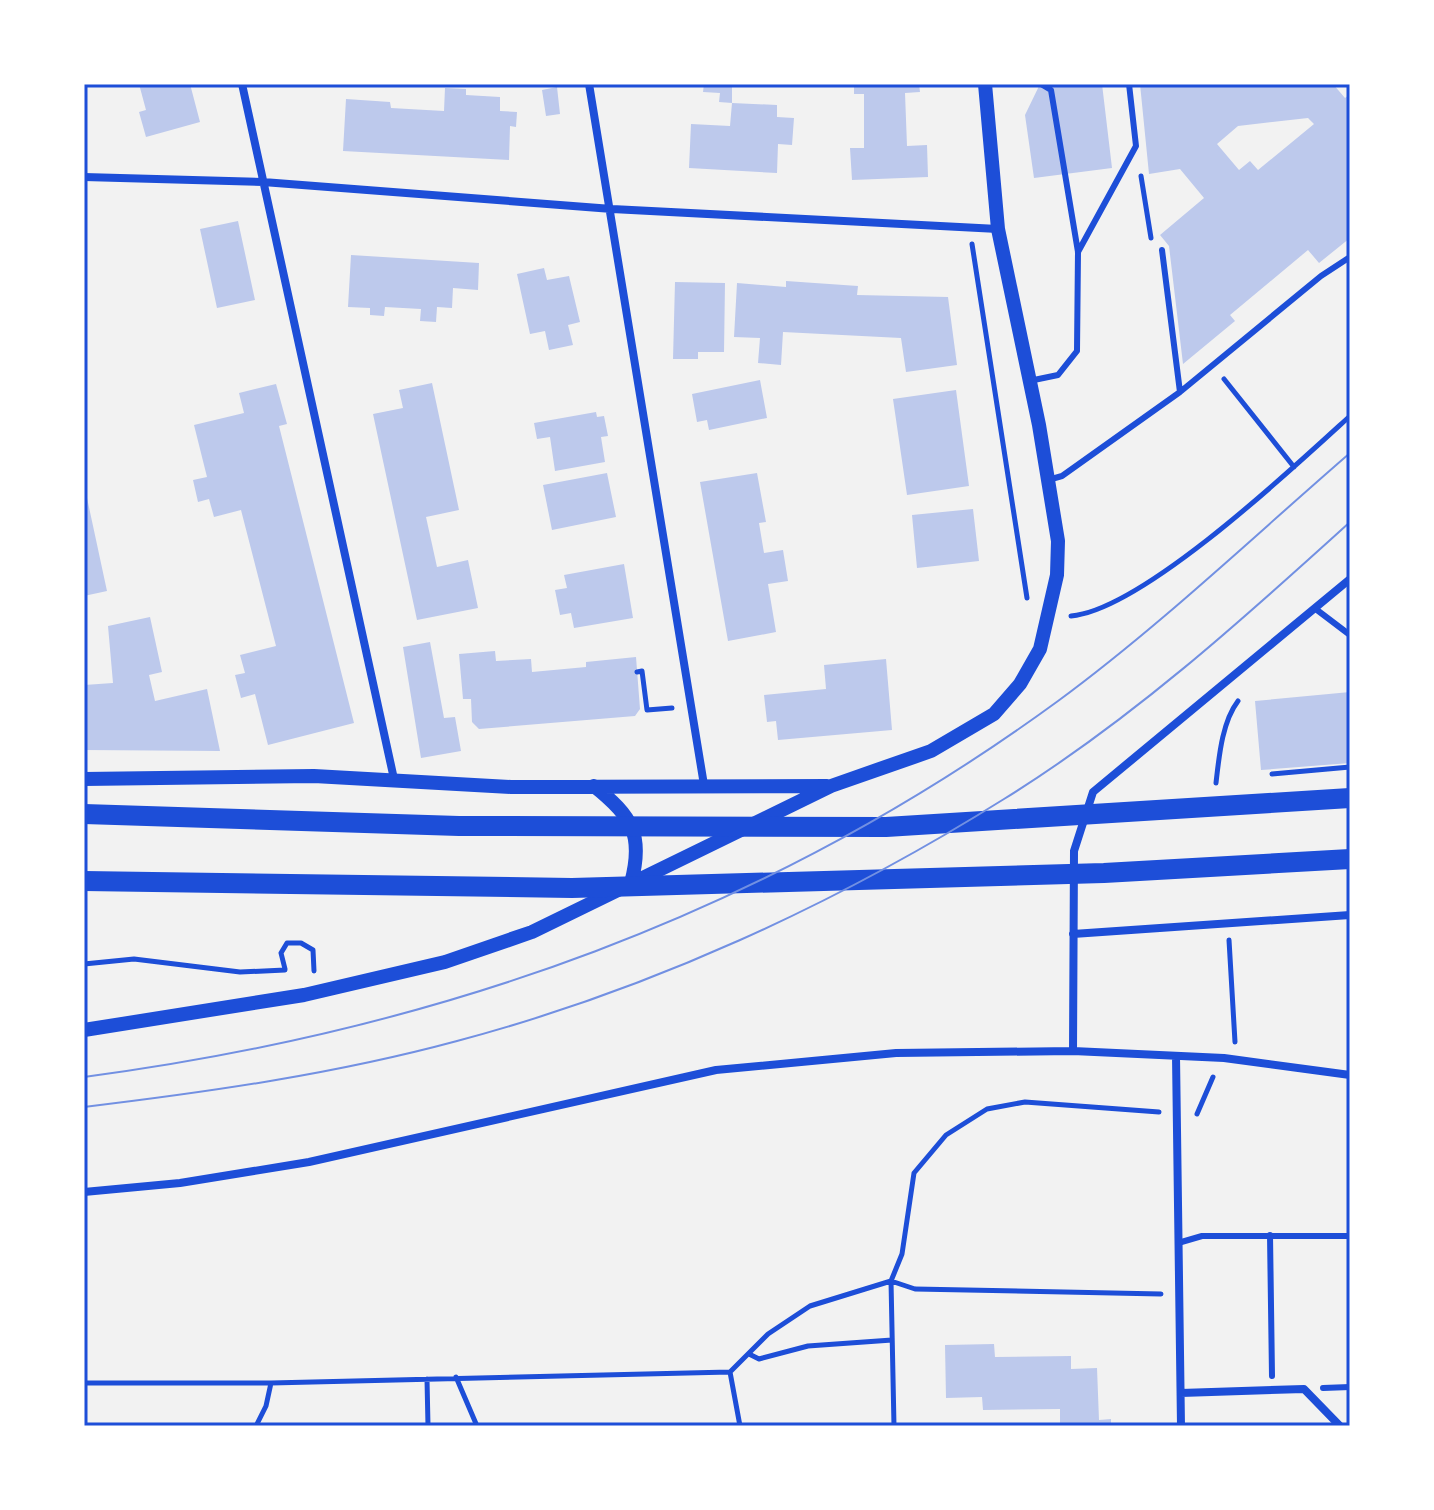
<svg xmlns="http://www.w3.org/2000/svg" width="1434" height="1510" viewBox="0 0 1434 1510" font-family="Jost,sans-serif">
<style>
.building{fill:#bdc9ec;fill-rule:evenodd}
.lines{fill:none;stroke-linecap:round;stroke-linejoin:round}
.path{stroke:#1d4ed8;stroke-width:5}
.service{stroke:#1d4ed8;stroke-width:6}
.minor{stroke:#1d4ed8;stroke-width:8}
.tertiary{stroke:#1d4ed8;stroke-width:14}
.primary{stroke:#1d4ed8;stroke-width:20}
.tram{stroke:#7290e2;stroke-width:2}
.neatline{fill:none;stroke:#1d4ed8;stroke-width:3}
</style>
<rect width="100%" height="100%" fill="#f2f2f2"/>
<!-- building -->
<path class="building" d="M139,84H190L200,122L146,137L139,112L146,110Z
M704,84H732V103L719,102L720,93L703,92Z
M854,84H919L920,92L905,93L907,146L927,145L928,177L852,180L850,148H864V94H854Z
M1040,84H1102L1112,168L1034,178L1025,115Z
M1140,84H1333L1345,98L1350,94V238L1319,263L1308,250L1230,315L1235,321L1183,364L1169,246L1160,235L1204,198L1180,169L1149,174ZM1308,118L1314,124L1258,170L1250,161L1239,170L1217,144L1238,126Z
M557,87L560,114L546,116L542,90Z
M445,88L466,89V95L500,97V111L517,112L516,127L510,126L509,160L343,151L346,99L390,102L391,108L444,111Z
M732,103L777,105V117L794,118L792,145L778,144L777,173L689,168L691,124L730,126Z
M238,221L255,300L217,308L200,229Z
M351,255L479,263L478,290L453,288L452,308L437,307L436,322L420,321L421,309L385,307L384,316L370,315V308L348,307Z
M544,268L547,280L569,276L580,322L568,325L573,345L549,350L545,331L530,334L517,274Z
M786,281L858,286L857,295L948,297L957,365L906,372L901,338L783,332L781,365L758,363L760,338L734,337L737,283L786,287Z
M675,282L725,283L724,352H698V359H673Z
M760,380L767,418L709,430L707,420L697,422L692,394Z
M432,383L459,510L426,517L437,567L468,560L478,608L417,620L373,414L403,408L399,390Z
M276,384L287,424L279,426L354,723L268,745L255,694L241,698L235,675L245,673L240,655L276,646L241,510L214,517L209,499L198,502L193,480L207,477L194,425L244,413L239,393Z
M956,390L969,486L907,495L893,399Z
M596,412L597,417L604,416L608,436L601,437L605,462L555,471L550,437L537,439L534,423Z
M607,473L616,517L552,530L543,485Z
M757,473L766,522L759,523L764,553L783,550L788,581L768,584L776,632L728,641L700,482Z
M87,498L107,591L84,596V499Z
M973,509L979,561L917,568L912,515Z
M624,564L633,618L574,628L571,613L560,615L555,590L567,588L564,575Z
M150,617L162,672L149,675L155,701L207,689L220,751L84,750V685L113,683L108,626Z
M430,642L444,718L455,717L461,751L421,758L403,647Z
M495,651L496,661L531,659L532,672L586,667V662L636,657L640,709L635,716L479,729L472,722L471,699H463L459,654Z
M886,659L892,730L778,740L776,721L767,722L764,695L826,689L824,665Z
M1350,692V763L1261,770L1255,701Z
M994,1344L995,1357L1071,1356V1369L1097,1368L1099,1420L1111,1419V1426H1060V1409L983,1410L982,1397L946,1398L945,1345Z"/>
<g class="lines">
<!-- path -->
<path class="path" d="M1141,176L1151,238
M972,244L1027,598
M1224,379L1294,467
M1071,616C1142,610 1293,468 1350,416
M637,672L642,671L647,710L672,708
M1272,774L1350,767
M1216,783C1219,757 1222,722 1238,701
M1229,940L1235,1042
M84,964L134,959L240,972L285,970
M285,969L281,953L287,943H301L313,950L314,971
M1197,1114L1213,1077
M749,1354L759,1359L808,1346L892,1340
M730,1372L740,1426
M456,1377L477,1426
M427,1379L428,1426
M84,1383H271L730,1372L768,1334L810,1306L891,1281L915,1289L1161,1294
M256,1426L266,1406L271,1383
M894,1426L891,1281L902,1254L914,1173L946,1135L987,1109L1025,1102L1159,1112"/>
<!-- service -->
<path class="service" d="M1162,250L1180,392
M1078,252L1136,146L1129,84
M1029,381L1058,375L1077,351L1078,252L1051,90L1041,84
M1048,480L1062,476L1180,392L1321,276L1350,257
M1317,610L1350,635
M1270,1235L1272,1376
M1178,1243L1202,1236H1350
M1323,1388L1350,1387"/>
<!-- minor -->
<path class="minor" d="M242,84L394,779
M589,84L704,785
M84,177L263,182L612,209L998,229
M1073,934L1350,915
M1073,1051L1074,851L1093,792L1350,579
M1176,1056L1181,1426
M84,1192L180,1183L309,1162L716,1070L896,1053L1073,1051L1224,1058L1350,1075
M1181,1393L1304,1389L1340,1426"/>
<!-- tertiary -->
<path class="tertiary" d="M84,779L314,776L511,787L827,786
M594,786C632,816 644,835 631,883
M84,1030L304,995L445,962L532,932L831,786L931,751L994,714L1020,684L1040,649L1057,575L1058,541L1039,425L998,229L985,84"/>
<!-- primary -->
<path class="primary" d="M84,814L459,826L886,827L1350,798
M84,881L572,888L1104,873L1350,859"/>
<!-- tram -->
<path class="tram" d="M84,1077C440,1030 767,914 1058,701C1161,625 1254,536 1350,453
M84,1107C209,1092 335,1074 457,1041C649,990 836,904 1004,799C1130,721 1241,621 1350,522"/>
</g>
<!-- border -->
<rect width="1434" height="1510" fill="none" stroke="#ffffff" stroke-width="172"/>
<rect x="86" y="86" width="1262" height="1338" class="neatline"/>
</svg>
